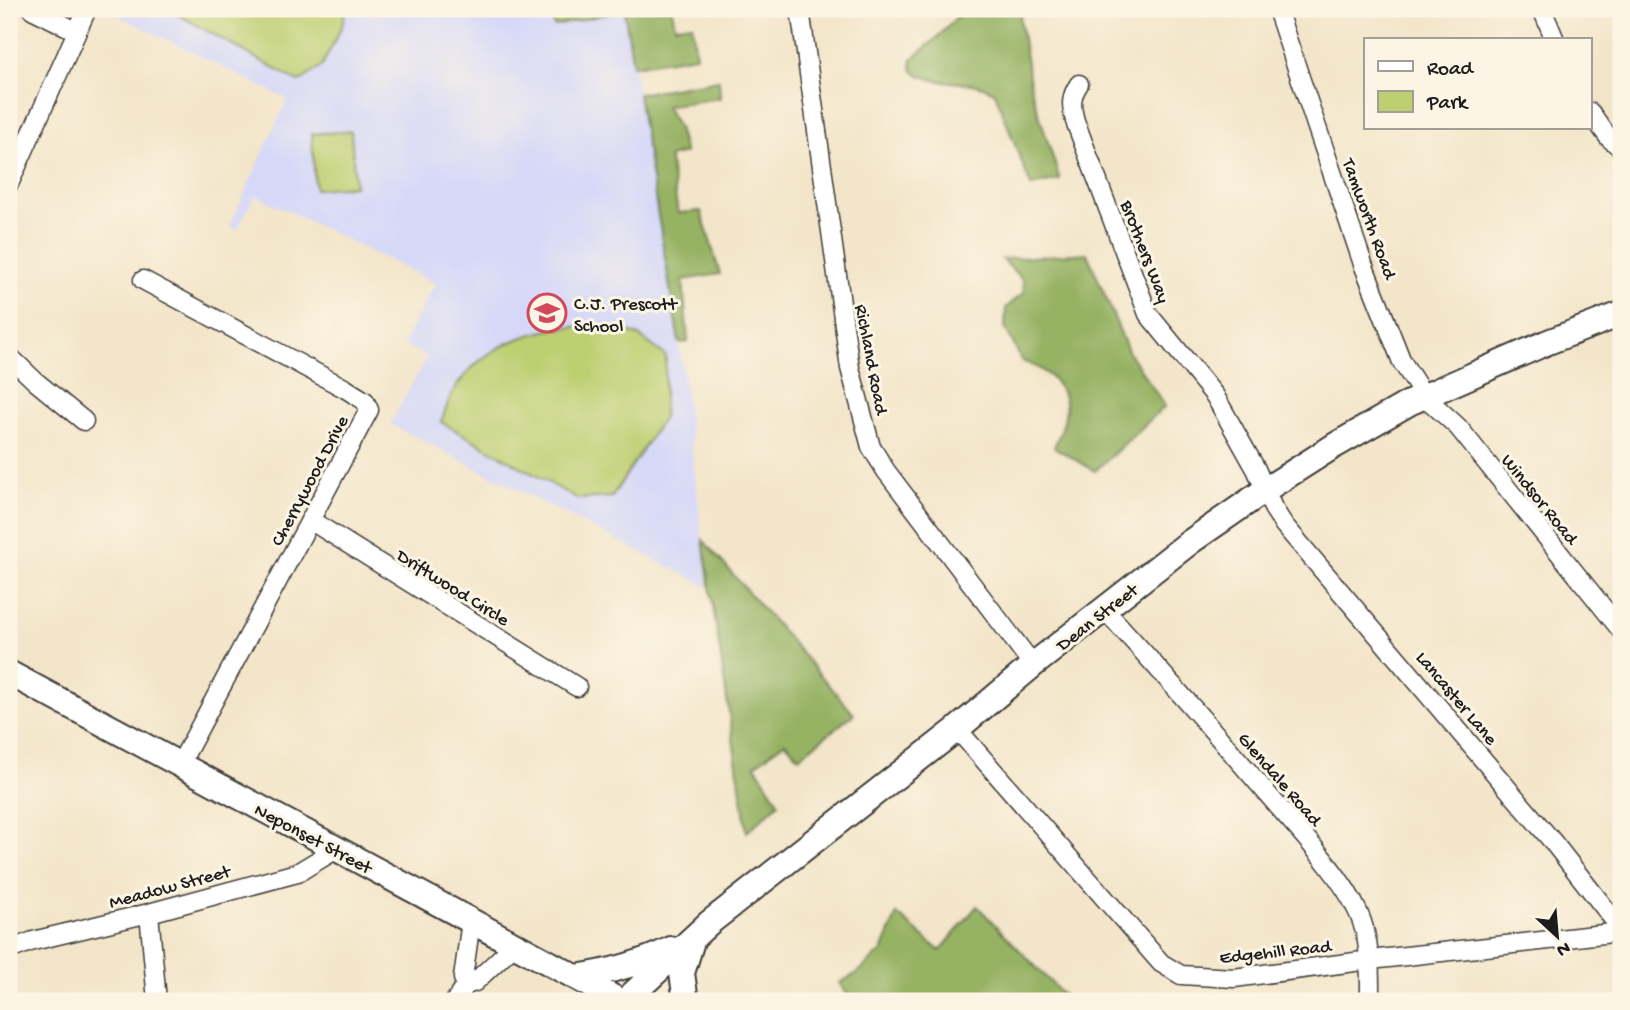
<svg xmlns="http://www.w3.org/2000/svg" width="1630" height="1010" viewBox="0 0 1630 1010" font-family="'Gochi Hand',sans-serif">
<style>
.built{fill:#d6d8f8}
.green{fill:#becf72;stroke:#6d7647;stroke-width:2}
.forest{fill:#96b264;stroke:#596740;stroke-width:2}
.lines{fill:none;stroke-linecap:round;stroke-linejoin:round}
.street-casing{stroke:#3c3a36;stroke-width:21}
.secondary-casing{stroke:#3c3a36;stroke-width:28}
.street{stroke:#fff;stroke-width:18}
.secondary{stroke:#fff;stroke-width:24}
.labels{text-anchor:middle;stroke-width:6;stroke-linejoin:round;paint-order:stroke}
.street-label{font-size:19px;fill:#1c1c1c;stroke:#fcf5e5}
.poi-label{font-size:19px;fill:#1c1c1c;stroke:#fcf5e5;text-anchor:start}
</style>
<rect width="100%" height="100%" fill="#fcf5e5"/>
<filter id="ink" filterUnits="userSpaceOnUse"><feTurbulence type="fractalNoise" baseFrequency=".0143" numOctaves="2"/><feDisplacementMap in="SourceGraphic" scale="14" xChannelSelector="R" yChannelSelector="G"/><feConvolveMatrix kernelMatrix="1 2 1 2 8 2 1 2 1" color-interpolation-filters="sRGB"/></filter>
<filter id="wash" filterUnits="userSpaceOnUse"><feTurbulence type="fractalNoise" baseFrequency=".00686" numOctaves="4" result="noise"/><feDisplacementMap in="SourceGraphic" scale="28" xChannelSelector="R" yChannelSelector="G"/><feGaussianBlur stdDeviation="1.57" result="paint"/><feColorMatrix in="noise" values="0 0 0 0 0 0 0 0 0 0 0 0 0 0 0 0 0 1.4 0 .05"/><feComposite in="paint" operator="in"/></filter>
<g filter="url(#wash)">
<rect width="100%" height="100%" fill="#f3e5c9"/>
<!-- built -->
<path class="built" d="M112,9H624L682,364L708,587L390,424L427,357L403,344L435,283L255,195L237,230L230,226L287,99L111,12Z"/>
<!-- green -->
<path class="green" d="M168,9H346L342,26L322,66L299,82Z
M550,9H620V11L554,26Z
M351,131L355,186L315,189L312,134Z
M605,325L638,335L666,356L663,418L612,497L578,499L441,422C445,412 448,401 453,392C487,337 546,326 605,325Z"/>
<!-- forest -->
<path class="forest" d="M624,9H672L675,26L692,24L696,56L633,66Z
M964,9H1021L1020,20L1031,89L1060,180L1031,186L995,93C968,75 941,90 913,71L911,60L939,36Z
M719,80L720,98L666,106L678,128L685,153L669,157L678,213L701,211L720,274L683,280L688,342L679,343L638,94Z
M1087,253L1129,353L1165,406L1095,471L1054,447C1058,438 1062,430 1064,421C1072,390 1048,369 1022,361L1005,327L1006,308L1024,292L1023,280L1002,259Z
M703,540L854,714L799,757L785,742L755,765L779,803L747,832Z
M977,906L1069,1001H852L839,983L856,974L882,951L897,914L940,951Z"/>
</g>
<g filter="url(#ink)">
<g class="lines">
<defs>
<path id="street" d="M32,9L76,31
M800,9L850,368L871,447L886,471L1033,665
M1277,9L1363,264L1402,362L1424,396L1458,427L1621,630
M1542,9L1555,40
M1079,84C1070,97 1071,106 1075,121L1148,314L1215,396L1256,469L1273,508L1284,525L1553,842L1621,929
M1590,112L1609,138L1621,148
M9,184L87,9
M143,280L346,389L365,401L369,410L180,764
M9,356L35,381L84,421
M310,520L577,687
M1104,609C1161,671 1216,734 1271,798C1298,830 1341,874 1358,912C1371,940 1370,971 1370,1001
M957,729L1161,963L1181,975L1234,978L1370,960L1621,932
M149,913L157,1001
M471,921L463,978L466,985L475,982L514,945
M9,950L33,941L149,913L297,873L335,850
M455,1001L466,985"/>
<path id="secondary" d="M9,673L620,1001
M575,977C609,972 640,964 671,949
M625,1001L709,923L957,729L1033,665L1190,542L1265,490L1334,446L1409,403L1548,342L1621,314
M686,1001L682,973L692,941"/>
</defs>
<!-- street casing -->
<use href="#street" class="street-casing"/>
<!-- secondary casing -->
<use href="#secondary" class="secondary-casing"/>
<!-- street -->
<use href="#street" class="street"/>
<!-- secondary -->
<use href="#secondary" class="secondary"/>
</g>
</g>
<!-- icons -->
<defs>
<symbol id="school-ring" viewBox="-11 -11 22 22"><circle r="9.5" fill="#fcf5e5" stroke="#d1495b" stroke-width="1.5"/><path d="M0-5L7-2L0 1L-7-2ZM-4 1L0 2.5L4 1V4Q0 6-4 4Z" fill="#d1495b"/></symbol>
</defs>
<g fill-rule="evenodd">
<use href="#school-ring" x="525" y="291" width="44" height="44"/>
</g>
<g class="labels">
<!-- street labels -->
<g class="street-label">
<text transform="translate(1371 218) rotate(70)" y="7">Tamworth Road</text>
<text transform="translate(1147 251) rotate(69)" y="7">Brothers Way</text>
<text transform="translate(873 359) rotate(79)" y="7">Richland Road</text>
<text transform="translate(308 480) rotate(-62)" y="7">Cherrywood Drive</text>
<text transform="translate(1541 498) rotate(51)" y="7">Windsor Road</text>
<text transform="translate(454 586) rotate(32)" y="7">Driftwood Circle</text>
<text transform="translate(1096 616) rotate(-38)" y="7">Dean Street</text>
<text transform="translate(1458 697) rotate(50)" y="7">Lancaster Lane</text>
<text transform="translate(1281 778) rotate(49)" y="7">Glendale Road</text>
<text transform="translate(314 837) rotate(28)" y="7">Neponset Street</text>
<text transform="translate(169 885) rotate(-15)" y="7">Meadow Street</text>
<text transform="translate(1275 950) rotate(-6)" y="7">Edgehill Road</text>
</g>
<!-- poi labels -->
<g class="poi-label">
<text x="574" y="309">C.J. Prescott<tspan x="574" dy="22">School</tspan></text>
</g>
</g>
<!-- margin -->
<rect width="1630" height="1010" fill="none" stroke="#fcf5e5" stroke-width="35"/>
<!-- legend -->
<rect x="1364" y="38" width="228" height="91" fill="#fcf5e5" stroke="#a29e95" stroke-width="2"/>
<rect x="1378" y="61" width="35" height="10" fill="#ffffff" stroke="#a29e95" stroke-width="2"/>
<text x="1427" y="74" font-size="21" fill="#1c1c1c">Road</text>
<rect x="1378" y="91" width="35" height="21" fill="#becf72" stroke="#a29e95" stroke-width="2"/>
<text x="1427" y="108" font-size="21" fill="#1c1c1c">Park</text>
<!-- north arrow -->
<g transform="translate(1557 936) rotate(154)" stroke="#fcf5e5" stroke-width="5" paint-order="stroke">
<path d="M0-5L12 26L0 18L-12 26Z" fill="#1c1c1c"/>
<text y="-10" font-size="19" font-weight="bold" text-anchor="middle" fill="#1c1c1c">N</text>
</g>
</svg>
